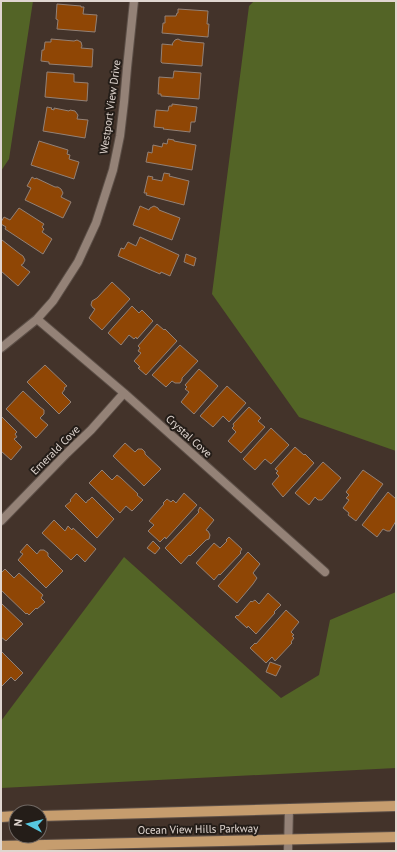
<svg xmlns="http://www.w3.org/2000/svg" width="397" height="852" viewBox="0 0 397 852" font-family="'PT Sans',sans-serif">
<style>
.green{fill:#536426}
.building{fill:#8f4605;stroke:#938176}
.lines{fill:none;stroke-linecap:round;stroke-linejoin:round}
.minor-casing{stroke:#5c4f47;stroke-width:10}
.primary-casing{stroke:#5c4f47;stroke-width:12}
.minor{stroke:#948277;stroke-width:8}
.primary{stroke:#c69d6e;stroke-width:10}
.labels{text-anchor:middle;stroke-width:4;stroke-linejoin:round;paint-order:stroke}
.street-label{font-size:11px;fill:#e0d6d0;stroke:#241d18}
</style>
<rect width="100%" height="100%" fill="#43332a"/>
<!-- green -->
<path class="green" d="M1,1H33L9,159L1,171Z
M254,1H396V451L299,417L212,294L249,6Z
M124,557L281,698L319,675L330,620L396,592V768L1,788V721Z"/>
<!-- building -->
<path class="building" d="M57,4L81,6V7H84L83,14L97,15L95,32L57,29L58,20L56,19Z
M178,9L208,11L207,24H209L208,37L162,33L163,23H165V16H176L177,13H178Z
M51,39L74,41L77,40L81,42L82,46L81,48L93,49L92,67L49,64V62L41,61L42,50H44L45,42H51Z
M178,39L182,41L204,43L202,66L162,63L161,62L162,44L173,45L172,44L175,40Z
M174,71L201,73L199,99L161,96V94H158L159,77L173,78Z
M47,72L74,74V82L88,83L87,101L45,97Z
M172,104L197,107L195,122H191L190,132L163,129L164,128L154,127L156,110L168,111L169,106H172Z
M47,107L52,108L51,109L54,110V108L69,111L70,110L75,111L78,115L77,119L88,120L85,138L43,131Z
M168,139L174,140V141L196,145L192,170L146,162L148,152L152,153L153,145L162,147L163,143L167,144Z
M39,141L68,150L67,154L70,155L69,159L79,162L74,179L31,165Z
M164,173L170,174L169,176L189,181L184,205L146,195L147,193H144L148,176L153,177L152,179L162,181Z
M32,177L35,179L36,178L55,187H58L61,189L63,193L61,197L71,202L63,218L25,200L31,188L27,186Z
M140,206L149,210L150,208L154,206L158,208L159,210L180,218L172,240L133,225Z
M19,208L44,224L42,227L44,229L42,232L52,239L43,254L5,229L6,227L1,224V222L4,217L10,220Z
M140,237L179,255L170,276L161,272L160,274L118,256L121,248L124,249L128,242L136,246Z
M2,240L20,254L23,256L25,260L23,264L21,265L30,272L18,286L1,271V241Z
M186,254L196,258L194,266L184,262Z
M112,282L130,299L102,330L89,318L95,309L93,308L91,305L92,301L97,298Z
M132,306L139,313L142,310L153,321L137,339L136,337L134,339L129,335L121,345L108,333L114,326Z
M157,324L164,330L165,329L177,341L146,375L138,368L140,367L134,361L141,353L138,351L140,348L138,346Z
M180,345L198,361L182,378V380L180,383H175L172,381L166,387L152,375Z
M45,365L67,386L64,388L65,389L62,393L71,402L59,414L27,382Z
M199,369L218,386L194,414L181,402L189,392L185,389L187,387L185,385Z
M227,386L246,403L229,422L223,416L213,427L200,416Z
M23,391L40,407L44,410V414L40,418L48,425L36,438L6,409Z
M249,407L261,418L258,421L265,427L241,453L228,441L236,432L232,428L234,426L233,424Z
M1,416L17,432L15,434L17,437L14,439L22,447L11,460L1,451Z
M271,428L289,445L271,464L265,459L255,470L243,459Z
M125,443L135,452L138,449H142L145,452V454L161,469L144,486L113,456Z
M295,447L304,455L305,454L314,463L283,497L272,484L279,476L276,473L278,471L275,469Z
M323,462L341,478L322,500H318L315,497L309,505L295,493Z
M102,470L112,480L117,475L121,478L138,494L137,495L143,500L132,511L126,506L120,513L89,483Z
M363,470L383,484L356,521L348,515L349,513L343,508L349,500L346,498L349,495L346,492Z
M388,492L396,499V521L390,531H387L383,529L377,537L362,525Z
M76,493L86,503L88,500H89L92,497L114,519L97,538L65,506L71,501L70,500Z
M184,493L197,505L166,539L165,537L160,542L148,531L154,525L149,521L164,504L163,503L167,499L171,502L173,500L176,503Z
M200,507L214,520L206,530L208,531L210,535L209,539L206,540L190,556L189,555L181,564L165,548L199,512L198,511Z
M54,520L65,531L68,526L72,530L73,528L96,549L85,562L77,554L71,560L42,533Z
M229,537L242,549L240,552L241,553L220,575L219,574L214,580L196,563L214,543L220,548L227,541L226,540Z
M153,541L160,548L155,554L147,548Z
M27,544L37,554L40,550H44L48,553V556L63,571L46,588L18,560L23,554L20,552Z
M248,552L260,564L253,573L257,578L253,584L237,603L218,586Z
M5,569L14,578L19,573L43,595L41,598L45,602L37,609L36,608L29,615L27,613L26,614L1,590V573Z
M268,593L281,605L274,612L275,613L256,634L248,626L247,628L235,617L237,615L238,616L251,601L252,602L255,600L259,604Z
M2,604L23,624L6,641L1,637V605Z
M286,610L299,622L291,632L294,635L292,636L294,638L291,642L292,643L275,661L272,657L266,663L250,648L255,643L256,644Z
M1,651L23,673L15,681L11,677L1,687Z
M270,662L281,666L276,676L266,672Z"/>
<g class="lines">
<defs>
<path id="minor" d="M37,319L124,393L325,572
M1,348L37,319L53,301L78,262L96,223L113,170L120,136L124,102L127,68L134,1
M1,521L67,453L91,430L124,393
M288,851L289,809"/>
<path id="primary" d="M40,816L396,806
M1,817L16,816
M1,846L396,837"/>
</defs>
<!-- minor casing -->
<use href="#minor" class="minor-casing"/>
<!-- primary casing -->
<use href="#primary" class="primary-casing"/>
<!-- minor -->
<use href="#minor" class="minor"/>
<!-- primary -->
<use href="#primary" class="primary"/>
</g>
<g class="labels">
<!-- street labels -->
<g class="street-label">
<text transform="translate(110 107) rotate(-82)" y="4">Westport View Drive</text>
<text transform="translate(189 436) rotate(42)" y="4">Crystal Cove</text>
<text transform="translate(55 450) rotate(-45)" y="4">Emerald Cove</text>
<text transform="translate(198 829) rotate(-1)" y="4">Ocean View Hills Parkway</text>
</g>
</g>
<!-- border -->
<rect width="397" height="852" fill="none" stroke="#e0d6d0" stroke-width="4"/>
<!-- north arrow -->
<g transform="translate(28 824) rotate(277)"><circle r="19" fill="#241d18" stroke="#6f6762"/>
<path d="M0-3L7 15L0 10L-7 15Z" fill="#57c9e2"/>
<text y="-6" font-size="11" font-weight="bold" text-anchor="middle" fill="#e0d6d0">N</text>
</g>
</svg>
